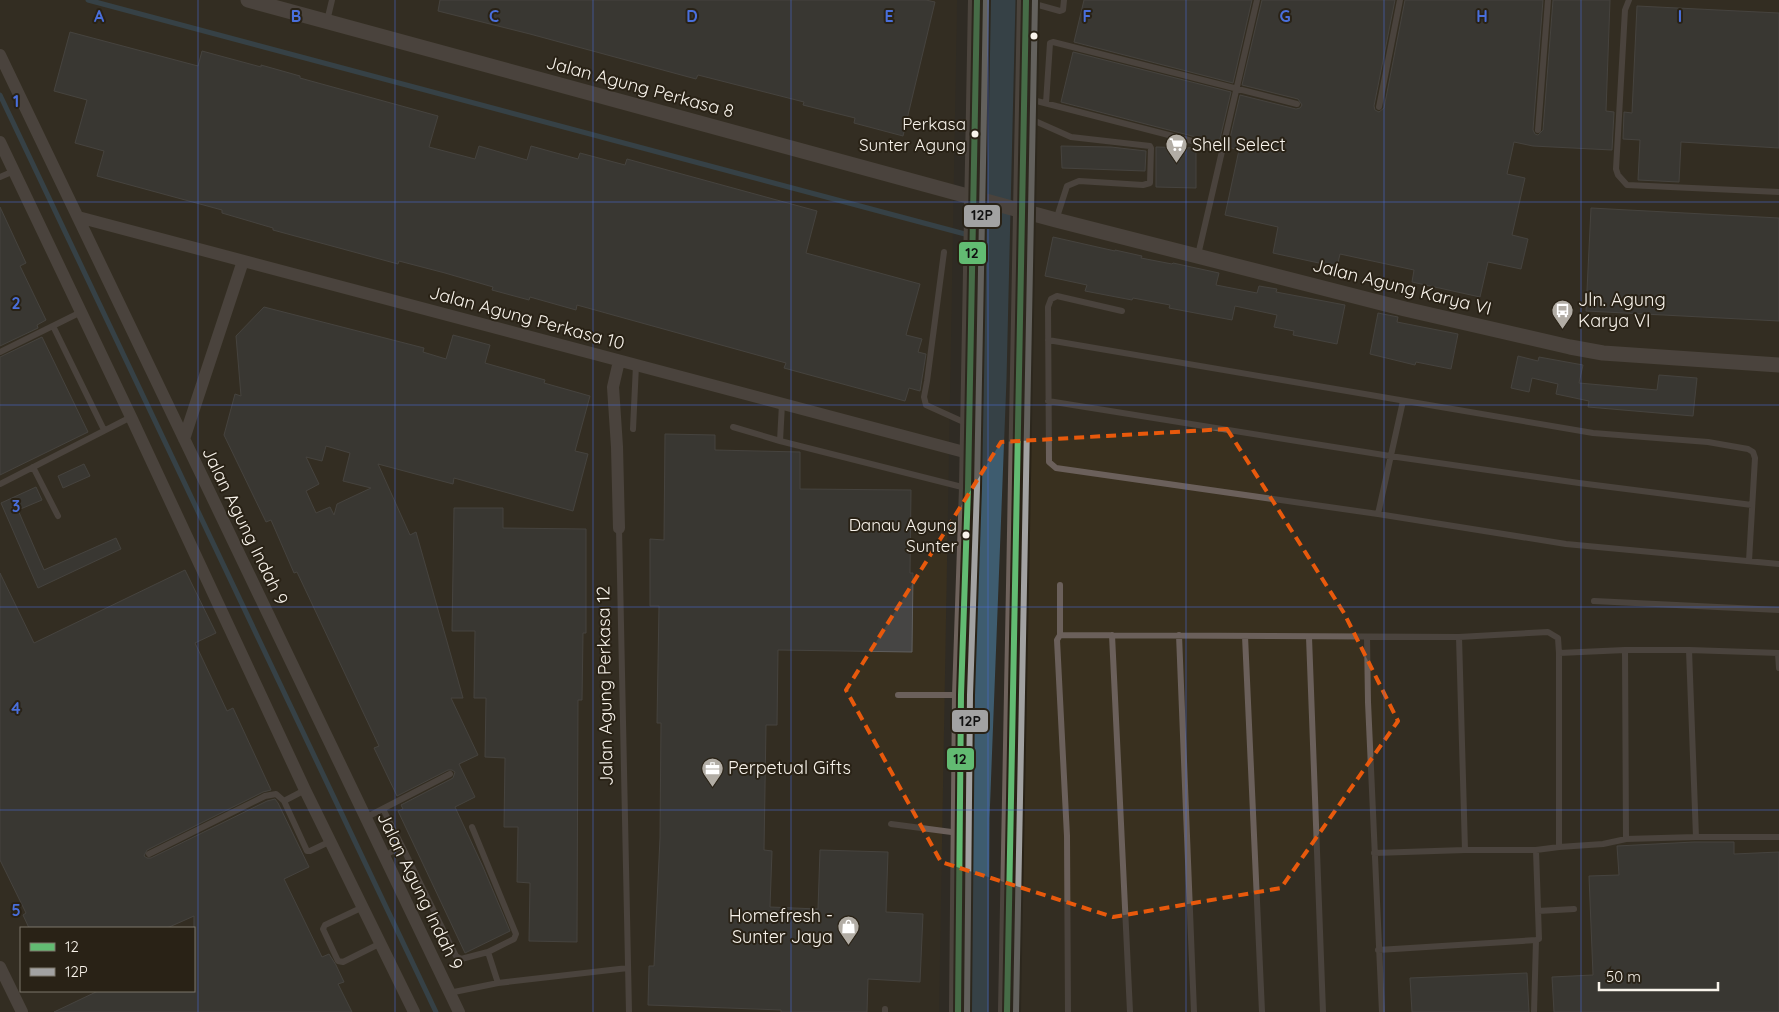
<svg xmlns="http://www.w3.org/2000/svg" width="1779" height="1012" viewBox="0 0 1779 1012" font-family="Quicksand,sans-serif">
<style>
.built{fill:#39301f;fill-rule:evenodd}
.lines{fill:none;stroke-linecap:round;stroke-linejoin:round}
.stream{stroke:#3e5c6f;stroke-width:5}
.river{stroke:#3e5c6f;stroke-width:29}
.building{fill:#464544;stroke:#605f5e;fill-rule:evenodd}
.service{stroke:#6b605b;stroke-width:6}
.minor{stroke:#6b605b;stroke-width:12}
.tertiary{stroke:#6b605b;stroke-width:15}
.secondary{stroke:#6e625c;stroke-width:18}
.bus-1-casing{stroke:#292216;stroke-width:10}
.bus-2-casing{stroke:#292216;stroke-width:10}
.bus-1{stroke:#62bb72;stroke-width:6}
.bus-2{stroke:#a2a2a2;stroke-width:6}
.marked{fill:none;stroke:#e8590c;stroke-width:4;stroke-dasharray:10 6;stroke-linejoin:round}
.grid{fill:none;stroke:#496fdc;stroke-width:1;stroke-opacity:0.55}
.bus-dot{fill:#f8f3eb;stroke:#292216;stroke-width:2}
.labels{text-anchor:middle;stroke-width:4;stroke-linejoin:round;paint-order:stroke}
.bus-label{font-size:17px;fill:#f8f3eb;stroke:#292216;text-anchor:end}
.street-label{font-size:18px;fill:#f8f3eb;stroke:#292216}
.poi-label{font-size:18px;fill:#f8f3eb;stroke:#292216;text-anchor:start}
.grid-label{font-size:16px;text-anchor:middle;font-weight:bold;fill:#496fdc;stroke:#292216;stroke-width:4;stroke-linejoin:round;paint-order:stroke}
.line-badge{stroke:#292216;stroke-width:2}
.pale-badge-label{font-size:14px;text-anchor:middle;font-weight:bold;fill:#111}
</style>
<rect width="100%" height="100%" fill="#2f2b24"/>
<!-- built -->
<path class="built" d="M0,0H957L939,1012H0ZM21,928H194V991H21Z
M1039,0H1779V1012H1017L1031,225Z"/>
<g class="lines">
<!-- stream -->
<path class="stream" d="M88,0L995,242
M0,95L436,1012"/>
<!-- river -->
<path class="river" d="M974,1012L975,818L992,379L1001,0"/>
</g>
<!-- building -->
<path class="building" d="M440,0H926L935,2L903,136L854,123L855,118L803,105L804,102L698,75L696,79L530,34L438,11Z
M1084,0H1252L1233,83L1074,42Z
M1262,0H1395L1374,106L1375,110L1379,112L1384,108L1405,0H1543L1533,130L1535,134L1538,135L1543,130L1553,0H1610L1606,111L1614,112L1612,150L1533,146L1514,142L1507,174L1525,178L1512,235L1528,239L1521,269L1488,262L1480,297L1412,282L1414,270L1340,254L1337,267L1273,253L1278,227L1225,215L1239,150L1228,147L1240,95L1296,109L1300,108L1302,105L1298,99L1242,85Z
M1637,6L1779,13V148L1681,142L1679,182L1638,180L1640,140L1623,139L1624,112L1632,113Z
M70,32L198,66L202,51L261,67V65L300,76V78L438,116L429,147L475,159L479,146L527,160L531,146L578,159L580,153L625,165L627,159L817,211L806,253L920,284L906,335L922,339L918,352L926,354L920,391L909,388L905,401L784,368L786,363L577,305L576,310L530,297L529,300L492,290L493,287L445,273L399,261L398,264L273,230V228L222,213V210L97,176L104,151L75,143L87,100L54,91Z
M1073,52L1231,92L1219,143L1061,102Z
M1061,146L1111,147L1146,151L1145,171L1062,168Z
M1156,147L1196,148V188L1156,187Z
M0,207L26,263L20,266L46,320L37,325L38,328L0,346Z
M1591,208L1779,218V321L1586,311Z
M1053,237L1115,251V250L1142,256L1141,258L1172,264L1173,263L1219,273L1216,285L1257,293L1259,286L1277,289L1276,292L1345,305L1337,344L1293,335L1294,331L1274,327L1277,315L1235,306L1232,320L1169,308L1170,305L1133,298L1132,300L1085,291L1087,285L1045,276Z
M264,307L424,348L423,352L446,359L453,335L490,345L485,363L545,380L544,383L590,396L575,451L588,454L573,511L454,478L453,484L378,464L410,535L416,532L463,698H451L478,755L459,764L475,797L455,807L483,867L510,931L465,953L398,811L403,809L401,805L453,778L455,772L452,770H448L397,796L374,748L379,746L297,572L294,573L271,520L266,522L224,435L235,394L241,396L236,336ZM326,446L350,453L343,481L371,488L337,504L334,515L330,507L316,513L306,491L319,484L306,457L322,461Z
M1378,313L1398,317L1397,322L1458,334L1451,369L1416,362L1415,365L1370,354Z
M42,337L88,432L0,475V357Z
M1518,356L1538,361L1539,357L1583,365L1579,383L1657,390L1659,375L1697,378L1693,416L1588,407L1589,401L1556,394L1558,384L1532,378L1529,392L1511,388Z
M665,434L715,435V450L800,452V489L911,490L910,573H913L912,652L778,650L777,725H766L764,850L772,851L770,907L818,909L820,850L888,852L886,912L923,914L920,982L868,979L867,1012H781V1010L648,1005L649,966H654L660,838L661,723H657L659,606H650V539L664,540Z
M84,464L90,476L63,488L58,476Z
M36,487L42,500L18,510L44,570L116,538L121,549L38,588L1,503Z
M454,508H503V528L586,529V633H583L582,700H578L577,942L529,941L530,883L517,882L518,827H504L505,758L485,757L486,698H474L475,631H452Z
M185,570L216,633L195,643L227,711L233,708L271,790L263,792L147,850L144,856L147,858H151L267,801L275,799L278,803L309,867L284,879L322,957L329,954L336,965L344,982L338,984L352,1012H54L98,991H194V916L167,928H29L23,915L26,913L0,860V573L34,643Z
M1694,842H1734V854L1779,852V1012H1554L1552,977L1593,975L1589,876L1619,875L1617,846Z
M1527,973L1529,1012H1412L1410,978Z"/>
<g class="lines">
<!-- service -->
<path class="service" d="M1629,0L1625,10L1616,169L1618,175L1627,185L1779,192
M1028,2L1060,11L1063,10L1064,0
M327,21L332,0
M1025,98L1223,149
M1046,103L1050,43L1053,42L1297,104
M1379,107L1400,0
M1026,117L1071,137L1150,146L1151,148L1150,183L1143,185L1079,181L1067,186L1056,220
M1538,130L1548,0
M0,177L14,171
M944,252L927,381L924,397L926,405L968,424
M1198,255L1257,0
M1122,311L1057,296L1051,299L1048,307L1049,462L1056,468L1378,514L1566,544L1779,564
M53,326L104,430
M1048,340L1593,433L1708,442L1748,449L1753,452L1755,458L1749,561
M0,352L81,312
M1048,401L1390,456L1579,483L1752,505
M733,427L780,441L966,488
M633,429L636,365
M780,441L782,404
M33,467L58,516
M0,484L131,417
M1378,514L1403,401
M619,528L629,1012
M1060,585V635L1057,640L1067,836L1068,1012
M1594,601L1779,610
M1060,635L1459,637L1548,632L1558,638L1559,653V847L1536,850H1465L1374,853
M1112,635L1130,1012
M1179,635L1194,1012
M1245,636L1262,1012
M1309,637L1323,1012
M1367,637L1368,702L1382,1012
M1459,637L1465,850
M1625,650L1626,839
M1559,653L1625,650H1689L1779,653
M1778,653L1779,668
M898,695H960
M284,801L307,851H310L331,841
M383,809L402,846
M365,818L450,774
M891,824L959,833
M472,827L516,934L514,939L488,952
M1696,837H1779
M1559,847L1603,844L1626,839L1696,837L1689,650
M149,854L265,796L276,794L284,801L305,790
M384,856L402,846L456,956L461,959L488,952L498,983
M363,907L325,925L323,929L338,961L343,962L381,943
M1538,911L1574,909
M1378,950L1536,940
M449,993L498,983L628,968
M885,1012V1009
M1534,1012L1536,940L1539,939L1536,850"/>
<!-- minor -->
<path class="minor" d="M0,55L459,1012
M0,142L131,417L305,790L414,1012
M78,217L968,453
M184,439L243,261
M619,528L617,447L613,387L619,361
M0,967L22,1012"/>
<!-- tertiary -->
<path class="tertiary" d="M248,0L1056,220L1405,309L1570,347L1603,353L1779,365"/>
<!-- secondary -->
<path class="secondary" d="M958,1012L961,695L968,488L977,0
M1007,1012L1026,0"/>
<defs>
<path id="bus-1" d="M958,1012L961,695L968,488L977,0
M1007,1012L1026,0"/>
<path id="bus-2" d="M967,1012L970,695L977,488L986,0
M1016,1012L1035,0"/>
</defs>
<!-- bus-1 casing -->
<use href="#bus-1" class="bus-1-casing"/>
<!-- bus-2 casing -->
<use href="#bus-2" class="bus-2-casing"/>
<!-- bus-1 -->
<use href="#bus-1" class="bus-1"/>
<!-- bus-2 -->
<use href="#bus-2" class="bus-2"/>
</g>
<!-- marked area -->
<path d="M0 0H1779V1012H0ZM1227,429L1344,613L1398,721L1281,888L1113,917L941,862L846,690L1001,442Z" fill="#2f2b24" fill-opacity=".55" fill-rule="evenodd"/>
<path class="marked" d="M1227,429L1344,613L1398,721L1281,888L1113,917L941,862L846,690L1001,442Z"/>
<!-- grid -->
<path class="grid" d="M198,0V1012M395,0V1012M593,0V1012M791,0V1012M988,0V1012M1186,0V1012M1384,0V1012M1581,0V1012M0,202H1779M0,405H1779M0,607H1779M0,810H1779"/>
<!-- icons -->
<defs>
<symbol id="supermarket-pin" viewBox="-11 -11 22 30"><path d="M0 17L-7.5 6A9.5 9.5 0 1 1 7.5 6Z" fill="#b2ada5" stroke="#292216"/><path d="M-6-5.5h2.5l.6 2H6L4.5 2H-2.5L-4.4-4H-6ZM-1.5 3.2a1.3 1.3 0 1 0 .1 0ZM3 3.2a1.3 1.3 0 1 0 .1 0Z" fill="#fff"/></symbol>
<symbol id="bus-pin" viewBox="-11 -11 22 30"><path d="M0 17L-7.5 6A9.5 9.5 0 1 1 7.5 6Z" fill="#b2ada5" stroke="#292216"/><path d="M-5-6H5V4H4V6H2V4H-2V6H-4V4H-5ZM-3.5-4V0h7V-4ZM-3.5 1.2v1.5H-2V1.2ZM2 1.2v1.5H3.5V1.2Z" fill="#fff"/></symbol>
<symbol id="office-pin" viewBox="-11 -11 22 30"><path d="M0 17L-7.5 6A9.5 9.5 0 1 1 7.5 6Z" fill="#b2ada5" stroke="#292216"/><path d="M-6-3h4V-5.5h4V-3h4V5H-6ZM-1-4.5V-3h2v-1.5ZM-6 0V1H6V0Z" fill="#fff"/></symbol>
<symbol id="shop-pin" viewBox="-11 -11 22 30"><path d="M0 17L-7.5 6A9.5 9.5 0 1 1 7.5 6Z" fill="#b2ada5" stroke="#292216"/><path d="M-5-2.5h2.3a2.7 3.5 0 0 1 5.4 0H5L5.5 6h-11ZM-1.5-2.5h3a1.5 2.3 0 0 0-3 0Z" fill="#fff"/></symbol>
</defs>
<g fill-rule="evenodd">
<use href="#supermarket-pin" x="1164" y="132" width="25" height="34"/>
<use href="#bus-pin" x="1550" y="298" width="25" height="34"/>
<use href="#office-pin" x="700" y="756" width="25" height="34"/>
<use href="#shop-pin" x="836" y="914" width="25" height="34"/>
</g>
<!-- markers -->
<g class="bus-dot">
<circle cx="1034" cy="36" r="4.5"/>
<circle cx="975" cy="134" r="4.5"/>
<circle cx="966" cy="535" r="4.5"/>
</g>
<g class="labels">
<!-- bus labels -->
<g class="bus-label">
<text x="966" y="130">Perkasa<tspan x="966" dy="21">Sunter Agung</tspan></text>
<text x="957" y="531">Danau Agung<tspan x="957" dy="21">Sunter</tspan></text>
</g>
<!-- street labels -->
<g class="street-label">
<text transform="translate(640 87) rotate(15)" y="6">Jalan Agung Perkasa 8</text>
<text transform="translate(1402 287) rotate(14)" y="6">Jalan Agung Karya VI</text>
<text transform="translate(527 318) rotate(15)" y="6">Jalan Agung Perkasa 10</text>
<text transform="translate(245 526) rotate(64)" y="6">Jalan Agung Indah 9</text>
<text transform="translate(605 686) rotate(-91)" y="6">Jalan Agung Perkasa 12</text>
<text transform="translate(420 891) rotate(64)" y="6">Jalan Agung Indah 9</text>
</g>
<!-- poi labels -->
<g class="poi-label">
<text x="1192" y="151">Shell Select</text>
<text x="1578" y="306">Jln. Agung<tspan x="1578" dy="21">Karya VI</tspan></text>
<text x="728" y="774">Perpetual Gifts</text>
<text x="833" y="922" text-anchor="end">Homefresh -<tspan x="833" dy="21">Sunter Jaya</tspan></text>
</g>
</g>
<g class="grid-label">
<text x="99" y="22">A</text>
<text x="296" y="22">B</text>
<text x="494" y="22">C</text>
<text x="692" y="22">D</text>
<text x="889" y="22">E</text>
<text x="1087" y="22">F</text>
<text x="1285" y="22">G</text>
<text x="1482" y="22">H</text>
<text x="1680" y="22">I</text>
<text x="16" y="107">1</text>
<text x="16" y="309">2</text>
<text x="16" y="512">3</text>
<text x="16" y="714">4</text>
<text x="16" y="916">5</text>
</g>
<g class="line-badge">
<rect x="963" y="204" width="38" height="24" rx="5" fill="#a2a2a2"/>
<rect x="958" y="241" width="29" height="24" rx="5" fill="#62bb72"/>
<rect x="951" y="709" width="38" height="24" rx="5" fill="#a2a2a2"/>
<rect x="946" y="747" width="29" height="24" rx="5" fill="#62bb72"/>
</g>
<g class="pale-badge-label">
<text x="982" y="220">12P</text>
<text x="972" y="258">12</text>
<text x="970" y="726">12P</text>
<text x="960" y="764">12</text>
</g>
<!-- legend -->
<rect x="20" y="927" width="175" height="65" fill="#292216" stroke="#7c766b"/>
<rect x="30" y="943" width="25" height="8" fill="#62bb72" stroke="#7c766b"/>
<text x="65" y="952" font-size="15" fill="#f8f3eb">12</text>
<rect x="30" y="968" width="25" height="8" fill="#a2a2a2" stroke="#7c766b"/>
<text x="65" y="977" font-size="15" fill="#f8f3eb">12P</text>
<!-- scale -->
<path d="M1599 982v8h119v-8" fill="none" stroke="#f8f3eb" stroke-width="2.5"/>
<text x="1606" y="982" font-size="15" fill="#f8f3eb" stroke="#292216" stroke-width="4" paint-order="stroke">50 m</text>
</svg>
